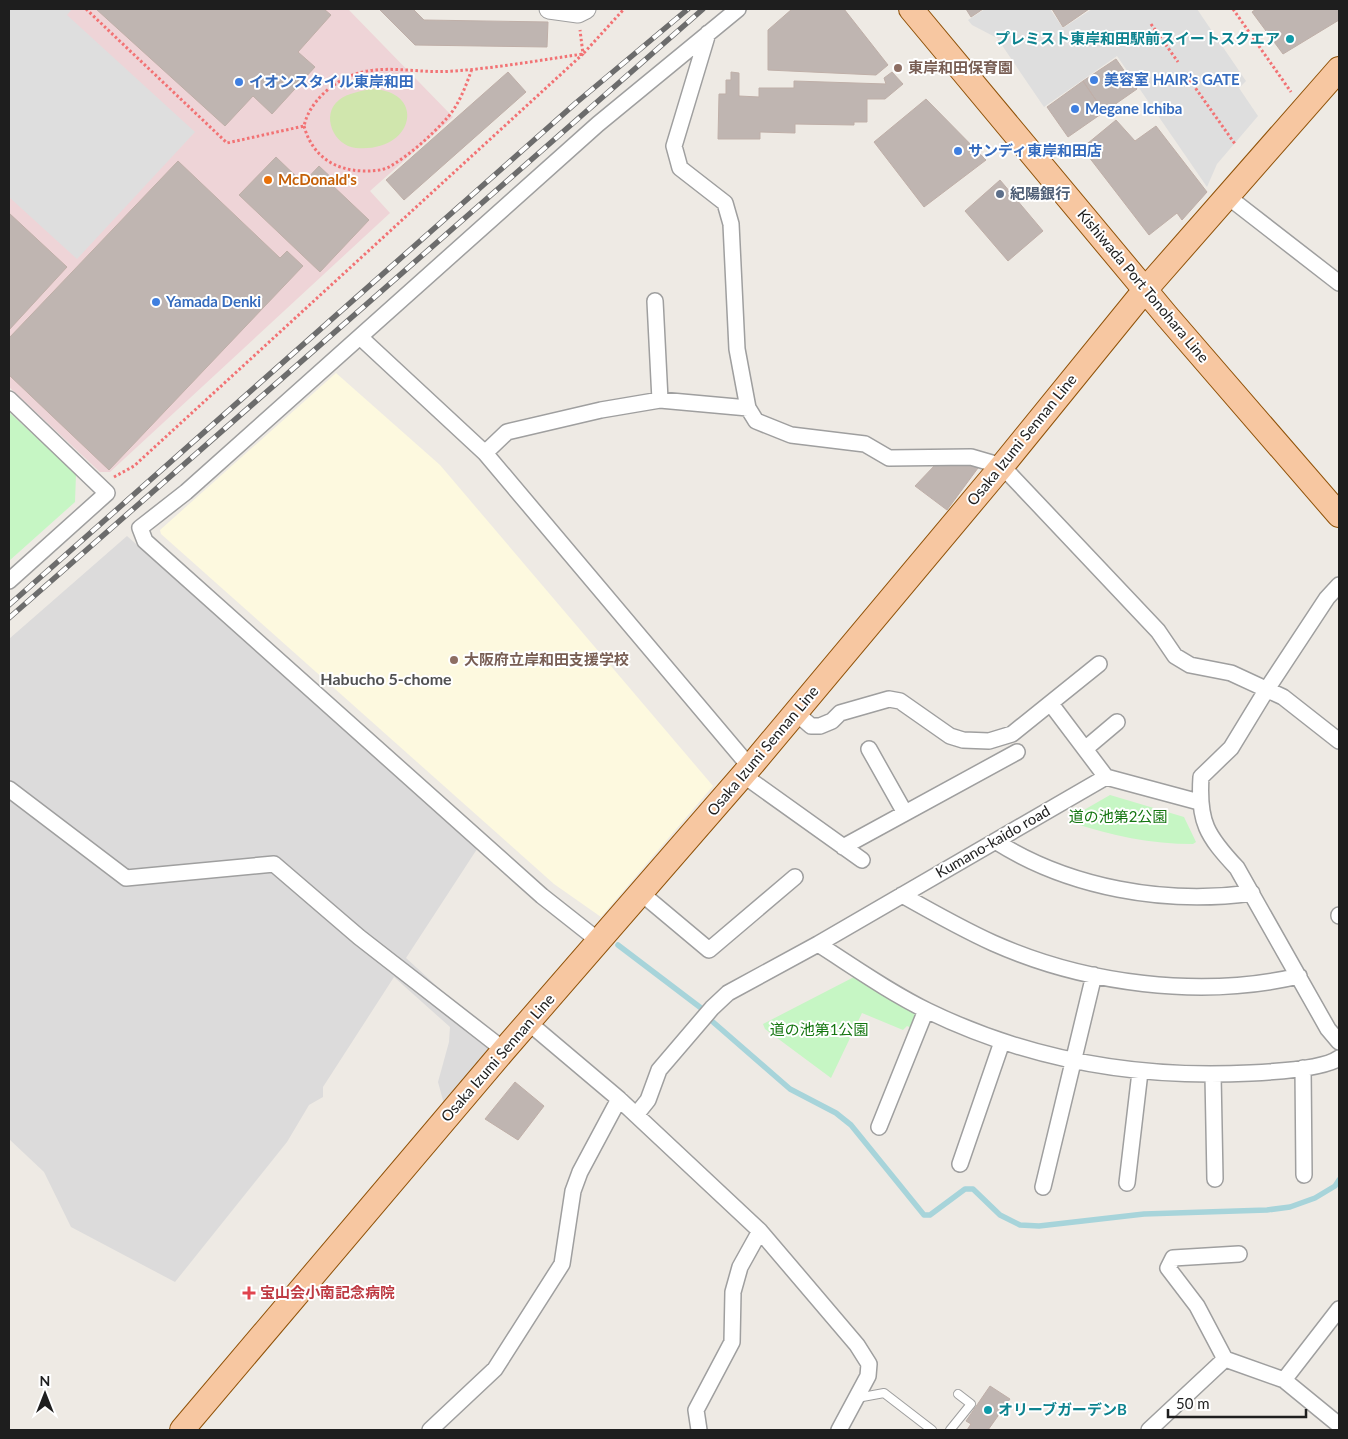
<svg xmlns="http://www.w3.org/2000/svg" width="1348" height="1439" viewBox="0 0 1348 1439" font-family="Lato,'Noto Sans JP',sans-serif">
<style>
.residential{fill:#dcdbdb}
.commercial{fill:#eed4d7}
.education{fill:#fdf9df}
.grass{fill:#d0e6ad}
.park{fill:#c6f6c4}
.parking{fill:#dedede}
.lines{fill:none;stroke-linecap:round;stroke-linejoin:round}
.stream{stroke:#a7d4da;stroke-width:5.5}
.building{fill:#bfb5b1;stroke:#bfafa8}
.service-casing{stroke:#9f9f9f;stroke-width:10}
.minor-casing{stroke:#9f9f9f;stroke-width:18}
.tertiary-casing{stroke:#9f9f9f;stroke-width:21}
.primary-casing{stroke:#905208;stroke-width:26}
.path{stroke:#f27274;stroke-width:3;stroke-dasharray:2.5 2.5;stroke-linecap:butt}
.service{stroke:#fff;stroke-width:8}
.minor{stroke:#fff;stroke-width:15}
.tertiary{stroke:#fff;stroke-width:19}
.primary{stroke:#f7c7a1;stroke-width:24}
.rail-casing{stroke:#6c6c6c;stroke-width:5.5}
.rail{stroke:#fff;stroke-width:4;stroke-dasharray:11;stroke-linecap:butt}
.culture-dot{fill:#0f9aa8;stroke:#fff;stroke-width:2}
.education-dot{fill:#8d6e63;stroke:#fff;stroke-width:2}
.shop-dot{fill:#3f7fe0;stroke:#fff;stroke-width:2}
.food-dot{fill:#e8710a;stroke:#fff;stroke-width:2}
.service-dot{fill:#5c6f8a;stroke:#fff;stroke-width:2}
.health-dot{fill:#e0444e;stroke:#fff;stroke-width:2}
.labels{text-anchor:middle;stroke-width:4;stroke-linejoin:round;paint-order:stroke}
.culture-label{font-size:15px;font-weight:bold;fill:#0d838f;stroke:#fff;text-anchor:end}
.education-label{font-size:15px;font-weight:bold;fill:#785e54;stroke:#fff;text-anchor:start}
.shop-label{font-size:15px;font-weight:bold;fill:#366cbe;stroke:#fff;text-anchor:start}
.food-label{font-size:15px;font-weight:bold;fill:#c56008;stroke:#fff;text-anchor:start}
.service-label{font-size:15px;font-weight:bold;fill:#4e5e75;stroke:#fff;text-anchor:start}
.street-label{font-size:15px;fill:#1e1e1e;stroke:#fff}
.park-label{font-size:15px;fill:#157611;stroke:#fff}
.health-label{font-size:15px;font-weight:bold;fill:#be3a42;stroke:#fff;text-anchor:start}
.neighbourhood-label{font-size:16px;font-weight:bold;fill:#515151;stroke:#fff}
</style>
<rect width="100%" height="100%" fill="#eeeae4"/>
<!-- residential -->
<path class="residential" d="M127,536L479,846L406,958L498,1042L444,1104L438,1082L449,1042L450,1027L394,977L323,1087V1097L309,1105L287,1142L175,1282L71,1227L44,1172L9,1139V639Z"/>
<!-- commercial -->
<path class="commercial" d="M9,9H348L453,117L370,191L390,213L110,472H100L9,387Z"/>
<!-- education -->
<path class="education" d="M336,373L440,465L713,786L601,917L554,884L161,534L160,530Z"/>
<!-- grass -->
<path class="grass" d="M372,89C427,91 415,153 356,148C334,146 320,115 339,100C348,93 361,91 372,89Z"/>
<!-- park -->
<path class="park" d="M9,412L76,474L75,502L9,561Z
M1110,795L1184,817L1196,842L1193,844C1151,844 1111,836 1071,822L1070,818Z
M854,977L914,1012L917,1020L914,1029L907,1026L903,1030L862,1013L831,1078L765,1029L763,1024Z"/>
<!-- parking -->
<path class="parking" d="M9,9H72L67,15L195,132L77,259L9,197Z
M985,9H1050L1063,28L1092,9H1197L1246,81L1239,88L1258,116L1217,164L1207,187L1117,56L1044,107L997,38L972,25L968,20Z"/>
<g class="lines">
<!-- stream -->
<path class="stream" d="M618,945L701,1008
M713,1022L790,1089L836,1113L851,1125L924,1215H930L965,1189H973L1000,1215L1020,1225L1039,1226L1144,1214L1267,1210L1290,1207L1315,1198L1335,1186L1339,1180"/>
</g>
<!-- building -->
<path class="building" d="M96,9H324L331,15L298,52L315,67L272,114L253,96L225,126Z
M379,9H413L424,20L548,22L547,47L415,45Z
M792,9H844L888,65L876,75L768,70V30Z
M966,9H983L971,17Z
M1052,9H1089L1063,27Z
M1256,9H1339V20L1283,54L1252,12Z
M1116,59L1137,89L1104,112L1083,81Z
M508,72L526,92L404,200L386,180Z
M731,72L739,73V96L759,97V88H794V81L886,84L884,78L892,72L903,84L885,99H867V122H854V125L795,124V133L760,132V139H718L719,94H726V80H731Z
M1083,81L1104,112L1068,137L1047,107Z
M926,99L986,160L924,207L874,142Z
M1116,120L1135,141L1156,126L1207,192L1182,220L1177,213L1149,235L1082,148Z
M276,157L303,183L319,166L335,181L331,184L369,220L320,272L239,195Z
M178,161L280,258L287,251L303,266L109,470L9,375V338Z
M1000,180L1043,231L1008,261L965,211Z
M9,213L67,267L9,330Z
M968,462L978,468L947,510L915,486L936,464Z
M515,1082L544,1106L518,1140L485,1119Z
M990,1386L1010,1399L988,1430H967L971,1424L966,1421Z"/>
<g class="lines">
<defs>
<path id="service" d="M857,1398L884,1393L932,1430
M950,1430L971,1404L958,1394"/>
<path id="minor" d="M708,33L674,146L680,168L725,203L731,224L737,349L748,408L756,421L791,435L865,444L889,458L971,457L1002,466L1158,631L1175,656L1190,665L1231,673L1283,697L1339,741
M1227,196L1339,283
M655,301L660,400
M360,337L485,453L750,767
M9,399L107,493L9,581
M485,453L507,432L601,410L660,400L748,408
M1339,585L1327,598L1267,689L1231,748L1201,777C1198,822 1207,836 1237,868L1328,1029L1339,1042
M1051,704L1106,777
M796,713L811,726H820L832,721L840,713L889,699L900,701L950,736L963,740L989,741L1012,734L1099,664
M869,749L905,813
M1085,749L1117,722
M743,775L862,860
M9,789L126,878L274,864L359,937L504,1050
M995,841C1069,888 1165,905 1252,893
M843,847L1017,752
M641,893L709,950L795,877
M902,895C932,912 962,929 993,943C1085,984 1200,999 1299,976
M1339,915V916
M599,941L542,896L145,541L140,528L186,492L598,124L738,9
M818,944C854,967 889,992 928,1011C1029,1060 1139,1079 1251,1073C1271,1072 1324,1069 1339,1058
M529,1023L619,1099L760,1231L857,1345L869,1364L868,1376L839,1430
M1303,1068L1304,1175
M1213,1075L1215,1179
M636,1115L648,1100L659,1070L712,1008L728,993L818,944L1106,777L1199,802
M879,1127L926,1010
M960,1164L1002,1042
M1127,1183L1140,1072
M1043,1187L1094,975
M1225,1359L1197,1306L1168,1268L1173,1258L1239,1254
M1284,1380L1339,1309
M430,1430L495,1369L562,1264L573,1191L580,1172L619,1099
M699,1430L696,1410L732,1342L733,1292L740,1267L760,1231
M1149,1430L1225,1359L1284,1380L1339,1425"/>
<path id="tertiary" d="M549,9L578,13L586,9"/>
<path id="primary" d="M911,9L1166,315L1339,515
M182,1430L504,1050L750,767L1002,466L1145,290L1339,69"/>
</defs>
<!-- service casing -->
<use href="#service" class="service-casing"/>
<!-- minor casing -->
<use href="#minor" class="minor-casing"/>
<!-- tertiary casing -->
<use href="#tertiary" class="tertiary-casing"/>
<!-- primary casing -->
<use href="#primary" class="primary-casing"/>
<!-- path -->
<path class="path" d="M86,9L227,143L304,126C307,113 314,103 323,94C364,55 405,75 454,71C497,68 541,60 583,54L624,9
M1233,9L1291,92
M1151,24L1178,62
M1187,76L1235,144
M304,126C312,155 333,170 363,171C372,171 381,171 389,167C410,155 432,135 448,117C460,103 466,85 472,69
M114,477L134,466L583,54L580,30"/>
<!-- service -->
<use href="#service" class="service"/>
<!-- minor -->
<use href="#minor" class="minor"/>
<!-- tertiary -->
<use href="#tertiary" class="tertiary"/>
<!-- primary -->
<use href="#primary" class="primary"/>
<defs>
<path id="rail" d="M9,605L577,102L688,9
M9,618L703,9"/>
</defs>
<!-- rail casing -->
<use href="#rail" class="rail-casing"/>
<!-- rail -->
<use href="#rail" class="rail"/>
</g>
<!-- markers -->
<g class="culture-dot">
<circle cx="1290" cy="39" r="5"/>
<circle cx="988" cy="1410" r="5"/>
</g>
<g class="education-dot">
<circle cx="898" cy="68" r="5"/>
<circle cx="454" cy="660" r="5"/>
</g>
<g class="shop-dot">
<circle cx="1094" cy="80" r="5"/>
<circle cx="239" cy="82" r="5"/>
<circle cx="1075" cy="109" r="5"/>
<circle cx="958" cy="151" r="5"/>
<circle cx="156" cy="302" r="5"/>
</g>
<circle class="food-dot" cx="268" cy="180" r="5"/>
<circle class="service-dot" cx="1000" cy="194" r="5"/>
<path class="health-dot" d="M246.5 1285.5h5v5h5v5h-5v5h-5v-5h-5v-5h5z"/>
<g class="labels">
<!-- culture labels -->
<g class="culture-label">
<text x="1280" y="44">プレミスト東岸和田駅前スイートスクエア</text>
<text x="998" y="1415" text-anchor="start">オリーブガーデンB</text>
</g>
<!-- education labels -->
<g class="education-label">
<text x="908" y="73">東岸和田保育園</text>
<text x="464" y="665">大阪府立岸和田支援学校</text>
</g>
<!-- shop labels -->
<g class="shop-label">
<text x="1104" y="85">美容室 HAIR’s GATE</text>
<text x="249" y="87">イオンスタイル東岸和田</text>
<text x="1085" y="114">Megane Ichiba</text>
<text x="968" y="156">サンディ東岸和田店</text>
<text x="166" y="307">Yamada Denki</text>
</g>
<!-- food labels -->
<g class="food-label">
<text x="278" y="185">McDonald's</text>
</g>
<!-- service labels -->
<g class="service-label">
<text x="1010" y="199">紀陽銀行</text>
</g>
<!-- street labels -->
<g class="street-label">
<text transform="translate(1143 286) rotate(50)" y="5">Kishiwada Port Tonohara Line</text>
<text transform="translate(1022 440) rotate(-51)" y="5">Osaka Izumi Sennan Line</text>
<text transform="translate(763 751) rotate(-50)" y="5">Osaka Izumi Sennan Line</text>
<text transform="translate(993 842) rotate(-30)" y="5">Kumano-kaido road</text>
<text transform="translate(498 1058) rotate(-49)" y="5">Osaka Izumi Sennan Line</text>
</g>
<!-- park labels -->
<g class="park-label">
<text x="1118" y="822">道の池第2公園</text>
<text x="819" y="1035">道の池第1公園</text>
</g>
<!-- health labels -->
<g class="health-label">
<text x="260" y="1298">宝山会小南記念病院</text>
</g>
<!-- neighbourhood labels -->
<g class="neighbourhood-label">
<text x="386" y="685">Habucho 5-chome</text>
</g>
</g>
<!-- border -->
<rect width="1348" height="1439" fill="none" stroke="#1e1e1e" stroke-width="20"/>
<!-- north arrow -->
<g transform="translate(45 1394)" stroke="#ffffff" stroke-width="4" paint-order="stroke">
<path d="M0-4L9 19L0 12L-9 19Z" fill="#1e1e1e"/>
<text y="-8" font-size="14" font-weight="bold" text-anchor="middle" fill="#1e1e1e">N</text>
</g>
<!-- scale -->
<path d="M1168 1409v8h138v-8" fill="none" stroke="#1e1e1e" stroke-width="2.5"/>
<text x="1176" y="1409" font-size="15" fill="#1e1e1e" stroke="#ffffff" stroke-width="4" paint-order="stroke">50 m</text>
</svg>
